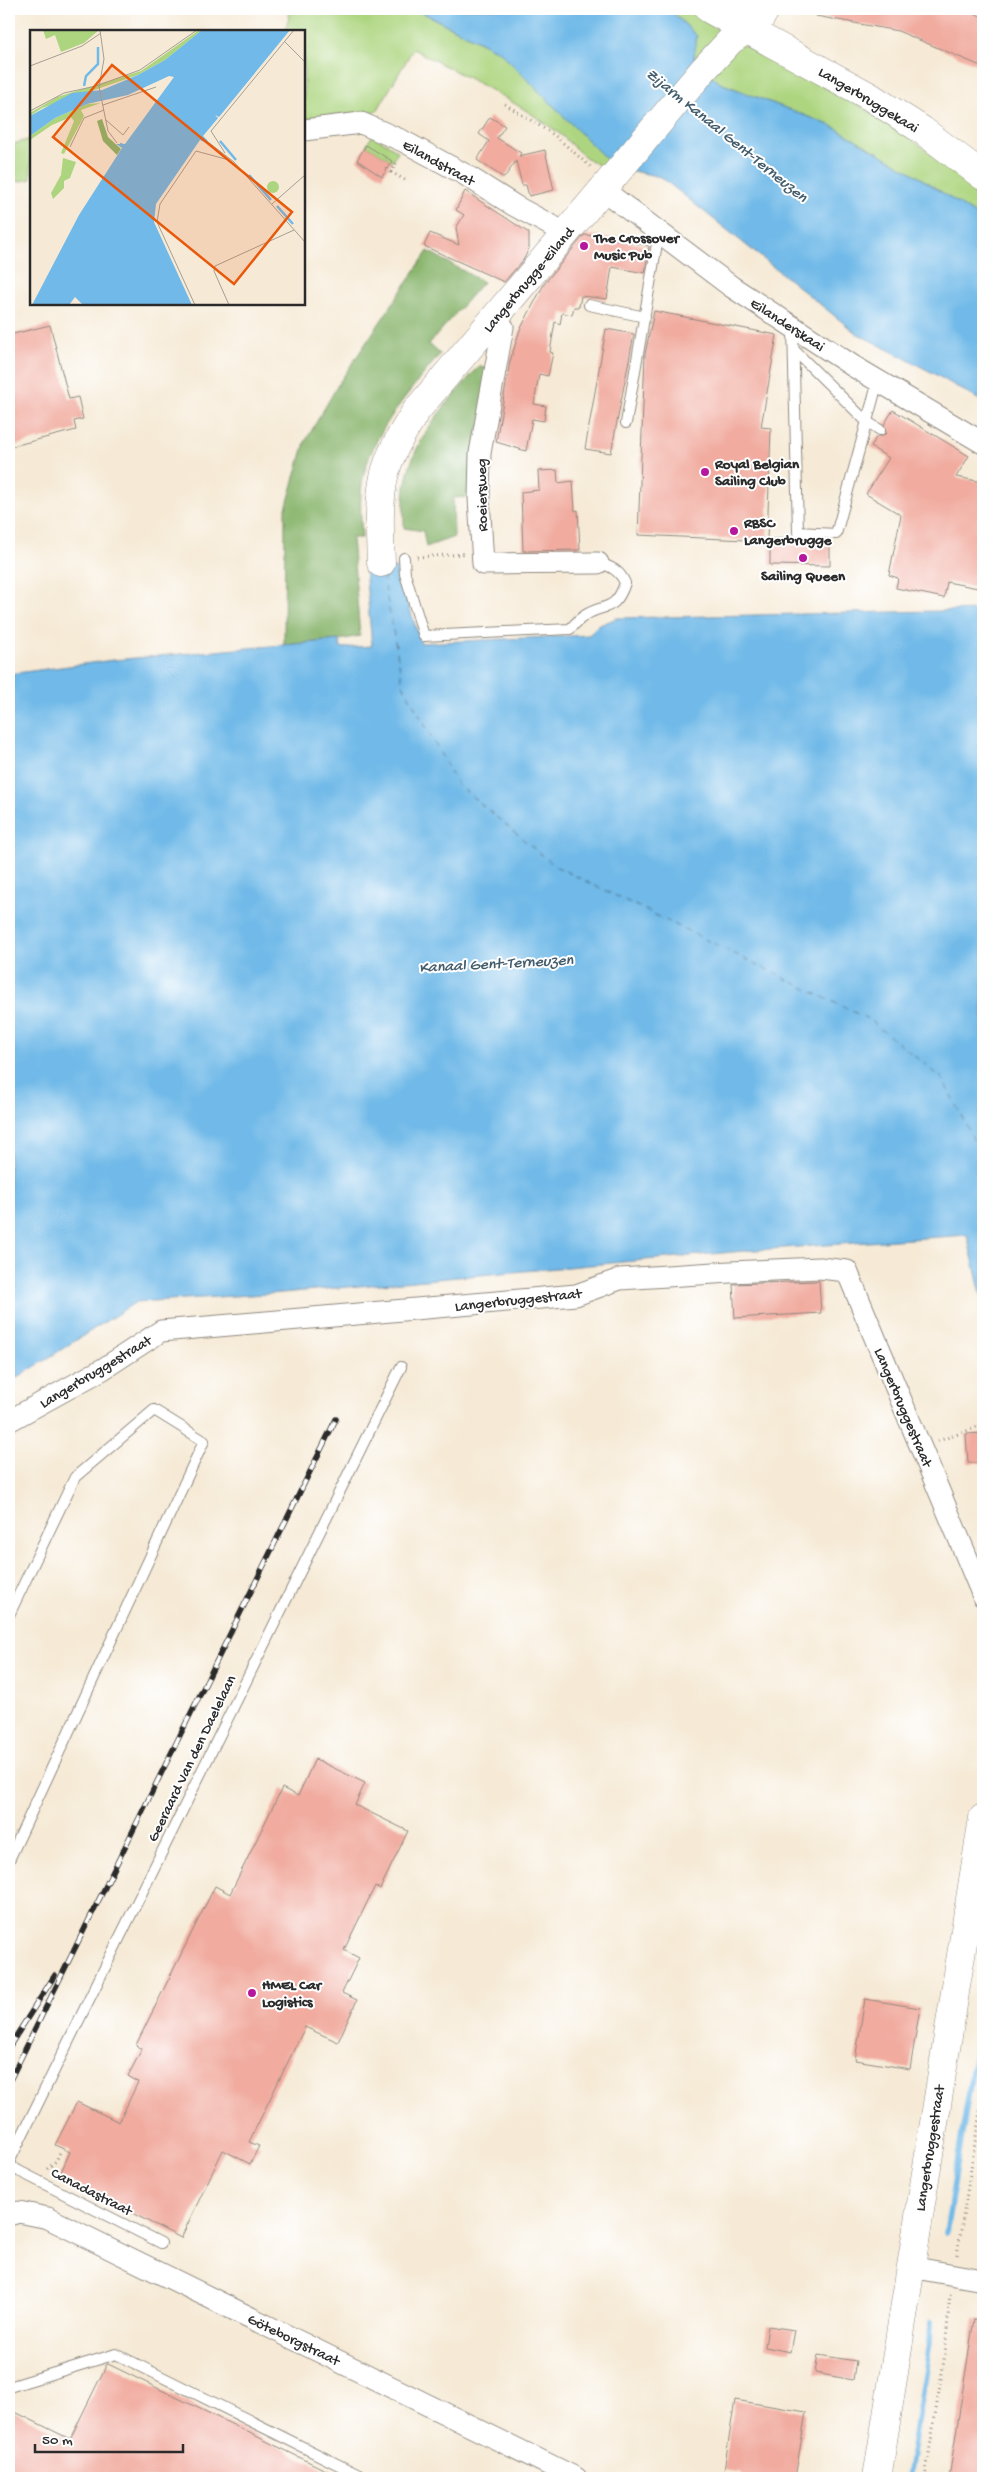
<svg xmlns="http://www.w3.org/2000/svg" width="992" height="2487" viewBox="0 0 992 2487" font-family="'Gochi Hand',sans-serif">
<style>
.green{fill:#add580;stroke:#6c8056}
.forest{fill:#8ab66e;stroke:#5a704c}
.water{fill:#70b9e8;stroke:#4e728a}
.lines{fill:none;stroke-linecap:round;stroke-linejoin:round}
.stream{stroke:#70b9e8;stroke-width:5.5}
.ferry{stroke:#435d6d;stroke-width:1;stroke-dasharray:6 5;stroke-linecap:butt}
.building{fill:#f1ab9f}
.service-casing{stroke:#908a80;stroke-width:12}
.minor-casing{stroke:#908a80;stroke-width:23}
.secondary-casing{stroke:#908a80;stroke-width:29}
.path{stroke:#908a80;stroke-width:3;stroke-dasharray:1 4;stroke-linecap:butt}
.service{stroke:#fff;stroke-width:10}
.minor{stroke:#fff;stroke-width:21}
.secondary{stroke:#fff;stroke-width:28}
.rail-casing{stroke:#2b2b2b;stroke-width:5.5}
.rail{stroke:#fff;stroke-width:4;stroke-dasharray:11;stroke-linecap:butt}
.poi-dot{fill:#b5179e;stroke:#fff;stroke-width:2}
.labels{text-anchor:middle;stroke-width:4;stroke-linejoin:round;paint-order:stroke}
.street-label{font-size:15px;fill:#2b2b2b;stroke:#fff}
.poi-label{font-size:15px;font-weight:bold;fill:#2b2b2b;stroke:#fff;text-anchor:start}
.water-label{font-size:16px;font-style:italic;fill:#435d6d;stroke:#fff}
.inset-river{fill:none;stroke:#70b9e8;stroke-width:2.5}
.inset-road{fill:none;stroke:#a59e92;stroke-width:1}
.view{fill:#e8590c;fill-opacity:0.15;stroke:#e8590c;stroke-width:2.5}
.inset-edge{fill:none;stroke:#2b2b2b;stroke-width:2.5}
</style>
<rect width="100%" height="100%" fill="#fff"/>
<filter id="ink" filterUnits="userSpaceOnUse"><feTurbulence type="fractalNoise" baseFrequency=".02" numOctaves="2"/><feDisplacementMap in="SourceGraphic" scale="10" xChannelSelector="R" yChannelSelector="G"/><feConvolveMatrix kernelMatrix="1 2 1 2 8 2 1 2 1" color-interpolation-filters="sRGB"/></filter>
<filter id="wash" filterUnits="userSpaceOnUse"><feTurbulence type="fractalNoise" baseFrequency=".0096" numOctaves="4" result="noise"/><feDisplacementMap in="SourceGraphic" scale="20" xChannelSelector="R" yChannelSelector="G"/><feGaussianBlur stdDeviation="1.12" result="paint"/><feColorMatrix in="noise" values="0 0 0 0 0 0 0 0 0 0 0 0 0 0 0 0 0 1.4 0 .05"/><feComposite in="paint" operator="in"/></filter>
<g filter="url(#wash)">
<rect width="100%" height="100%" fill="#f6ead6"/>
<!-- green -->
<path class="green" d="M283,9H415L500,52L610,162L609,167C588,166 572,143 556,131C512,98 461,75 413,49L377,111L304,119V31H285L290,13Z
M669,9H689L700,18L736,41L862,107L914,141L983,192V220L913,173L832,126L720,83L698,64L694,56L697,36Z
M373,135L398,151L392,161L366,145Z
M31,139V179L9,183V145Z"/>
<!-- forest -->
<path class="forest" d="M428,251L483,282L429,344L440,354C409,392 365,440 361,492C360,507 361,523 362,538H352L360,636L339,640L284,645L285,512L305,442L339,383Z
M479,366L487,369L472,497L453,498L454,537L426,547L423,531L404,528C404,513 403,496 406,482C415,434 449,401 479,366Z"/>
<!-- water -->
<path class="water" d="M415,9H669L697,36L694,56L697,64L720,83L832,126L913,173L983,220V402L933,373L856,333L661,177L628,170L610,163L500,52Z
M396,568L421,643L589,635L597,626L617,618L983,610V1303L967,1235L755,1250L282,1293L136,1302L9,1383V674L113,660L339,640L341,648L372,646L365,569Z"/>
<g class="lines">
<!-- stream -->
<path class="stream" d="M946,2233L983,2004
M908,2478L930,2343L931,2322"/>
<!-- ferry -->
<path class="ferry" d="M383,576L403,685L457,784L555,866L868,1019L942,1078L983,1158"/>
</g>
<g id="blocks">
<!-- building -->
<path class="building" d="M816,9H965L983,17V67L898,31L816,16Z
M490,117L505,126L497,138L521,153L519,156L545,150L554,190L529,196L526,185H522L516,161L504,178L477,160L489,141L479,134Z
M366,145L392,161L382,177L357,160Z
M465,191L529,233V248L524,259L504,282L424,246L430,233L459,245L456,228L464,215L456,210Z
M584,235L600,236L649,246L645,273L612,267L607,299L581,296L579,307H574L572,315L562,313L560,324L555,322L550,352L553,353L548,376L539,374L534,404L546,406L544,421L532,419L526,451L496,442L510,361L520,330L544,284Z
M654,311L777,335L761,427L771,428L767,541L638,535L645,354Z
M50,325L69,399L78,397L83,419L74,421L76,430L9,447V335Z
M606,329L634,334L611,453L585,449Z
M893,410L969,456L956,477L983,482V589L947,582L944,598L896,588L898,578L889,575L901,515L866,494L889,458L871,447L877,436H883L886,433L884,425Z
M557,470L558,483L573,481L575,511L578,510L580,550L523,551L521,492L539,490L538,471Z
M796,538L830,541V566L770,565V539Z
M819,1281L821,1313L735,1318L733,1284Z
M983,1433V1463H968L966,1434Z
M315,1759L365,1783L355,1805L408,1831L380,1889L375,1886L344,1950L359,1958L342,1993L357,2000L338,2042L305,2027L249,2142L259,2146L250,2164L223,2150L181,2238L59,2176L70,2152L55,2145L77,2102L119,2122L138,2082L128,2076L142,2049L136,2045L215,1886L230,1894L282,1788L298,1796Z
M865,1999L920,2008L910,2069L855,2060Z
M974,2319L983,2320V2478H949Z
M768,2326L794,2330L790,2352L765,2347Z
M818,2355L856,2361L853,2380L815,2373Z
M107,2364H108L342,2478H9V2409L70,2439Z
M735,2400L806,2412L795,2478H740L741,2473L724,2470Z"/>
</g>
</g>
<g filter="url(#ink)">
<use href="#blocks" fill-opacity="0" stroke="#908a80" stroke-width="1"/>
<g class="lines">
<defs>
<path id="service" d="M589,305L645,317
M793,328L798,532L836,534L878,381
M794,350L866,421L880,430
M626,423L659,232
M404,558L405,574L424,636L570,629C574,625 579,619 584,616C604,603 615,613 625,583C620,571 611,566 598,563
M9,1615L75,1477L154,1410L204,1441L9,1860
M9,2162L401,1367
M9,2166L161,2243
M9,2387L116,2354L365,2478"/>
<path id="minor" d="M304,130L361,123L403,141L464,174L515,206L565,233
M603,190L732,287L853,366L983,443
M493,320L503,327L480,453L479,498L483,564L598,563
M9,1421L103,1369L161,1331L576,1295L620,1279L730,1272L820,1268L847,1271L983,1596
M9,2215L19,2212L48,2218L576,2478
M910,2267L983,2280"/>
<path id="secondary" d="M709,9L869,96L922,130L983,176
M381,563C380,535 378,505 384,477C389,454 403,432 416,411L704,69L731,40L758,22L766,9
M877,2478L983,1818"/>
</defs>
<!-- service casing -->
<use href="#service" class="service-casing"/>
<!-- minor casing -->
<use href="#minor" class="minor-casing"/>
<!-- secondary casing -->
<use href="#secondary" class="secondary-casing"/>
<!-- path -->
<path class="path" d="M505,104L554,135L592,168
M386,169L391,172L398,160
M391,172L405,180
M417,557L463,554
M938,1441C948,1437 973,1430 980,1425V1412
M47,2169L56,2161L61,2150
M957,2255L983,2093
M925,2478L945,2354L950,2293"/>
<!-- service -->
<use href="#service" class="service"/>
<!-- minor -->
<use href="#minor" class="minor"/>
<!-- secondary -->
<use href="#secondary" class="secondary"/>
<defs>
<path id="rail" d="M9,2047L55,1975
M9,2082L336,1419"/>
</defs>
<!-- rail casing -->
<use href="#rail" class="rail-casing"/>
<!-- rail -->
<use href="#rail" class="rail"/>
</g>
</g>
<!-- markers -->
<g class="poi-dot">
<circle cx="584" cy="246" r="5"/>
<circle cx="705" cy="472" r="5"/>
<circle cx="734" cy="531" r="5"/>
<circle cx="803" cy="558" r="5"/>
<circle cx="252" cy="1993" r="5"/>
</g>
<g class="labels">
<!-- street labels -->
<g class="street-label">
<text transform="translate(869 99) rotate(31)" y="5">Langerbruggekaai</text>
<text transform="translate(439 162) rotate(29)" y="5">Eilandstraat</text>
<text transform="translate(528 279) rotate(-50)" y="5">Langerbrugge-Eiland</text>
<text transform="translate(788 324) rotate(33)" y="5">Eilanderskaai</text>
<text transform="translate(481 495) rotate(-91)" y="5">Roeiersweg</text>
<text transform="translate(518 1299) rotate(-6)" y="5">Langerbruggestraat</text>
<text transform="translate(95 1371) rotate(-31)" y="5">Langerbruggestraat</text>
<text transform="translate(904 1407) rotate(67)" y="5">Langerbruggestraat</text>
<text transform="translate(191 1758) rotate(-64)" y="5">Geeraard Van den Daelelaan</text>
<text transform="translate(929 2148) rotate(-81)" y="5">Langerbruggestraat</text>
<text transform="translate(92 2191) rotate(27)" y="5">Canadastraat</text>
<text transform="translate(294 2339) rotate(26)" y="5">Göteborgstraat</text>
</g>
<!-- poi labels -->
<g class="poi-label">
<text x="594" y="242">The Crossover<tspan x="594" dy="17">Music Pub</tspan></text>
<text x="715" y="468">Royal Belgian<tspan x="715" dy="17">Sailing Club</tspan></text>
<text x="744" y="527">RBSC<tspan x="744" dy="17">Langerbrugge</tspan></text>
<text x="803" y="580" text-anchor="middle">Sailing Queen</text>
<text x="262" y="1989">HMEL Car<tspan x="262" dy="17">Logistics</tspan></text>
</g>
<!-- water labels -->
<g class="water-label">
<text transform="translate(728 134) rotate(39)" y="6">Zijarm Kanaal Gent-Terneuzen</text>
<text transform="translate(496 962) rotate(-3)" y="6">Kanaal Gent-Terneuzen</text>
</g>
</g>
<!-- overview -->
<g transform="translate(30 30)">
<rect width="275" height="275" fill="#f6ead6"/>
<path d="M13,0H69L54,13L31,22L25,5L16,9ZM169,0H172L135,30L108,45L12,78L0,86V83L27,67L111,41ZM71,73L51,80L54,86L34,124L31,123L44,91L41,87L22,95L0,110V106L25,88L57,74ZM33,128L46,132L40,148L34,151V158L23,169L21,163L31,145ZM237 157a6 6 0 1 1 12 0a6 6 0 1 1-12 0Z" fill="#add580"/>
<path d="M72,89L78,107L91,119L87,125L73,111L67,91Z" fill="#8ab66e"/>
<path d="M172,0H260L189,87L185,85L188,88L173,106L178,111L177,113L170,110L126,174L124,192L162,275H53L45,267L39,275H2L49,185L92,118L86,114H95L144,47L139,46L98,65L57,74L25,88L0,106V86L42,63L72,60L108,45L135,30Z" fill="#70b9e8"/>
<path class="inset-river" d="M54,56L56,46L68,34V17M190,111L206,130M90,114L107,120L157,102L176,111M219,145L241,170M247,176L263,194"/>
<path class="inset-road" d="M70,0L74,29L69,57L78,101L87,113M254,11L275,32M0,36L52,16L71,3M73,75L126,57M0,81L34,63L66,56L110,40L167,0M76,90L93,105L99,97M178,112L204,132L275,212M40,117L54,88L74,80M195,123L181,101L264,0M242,174L275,145M165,275L127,192L130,174L166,121L199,130M199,275L184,241L185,236L264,200"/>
<path class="view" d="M82,35L262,182L204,254L23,107Z"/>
<rect width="275" height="275" class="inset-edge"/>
</g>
<!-- margin -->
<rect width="992" height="2487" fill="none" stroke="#fff" stroke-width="30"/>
<!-- scale -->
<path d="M35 2444v8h148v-8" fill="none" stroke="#2b2b2b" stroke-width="2.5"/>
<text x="42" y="2444" font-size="15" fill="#2b2b2b" stroke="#ffffff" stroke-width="4" paint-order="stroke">50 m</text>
</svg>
